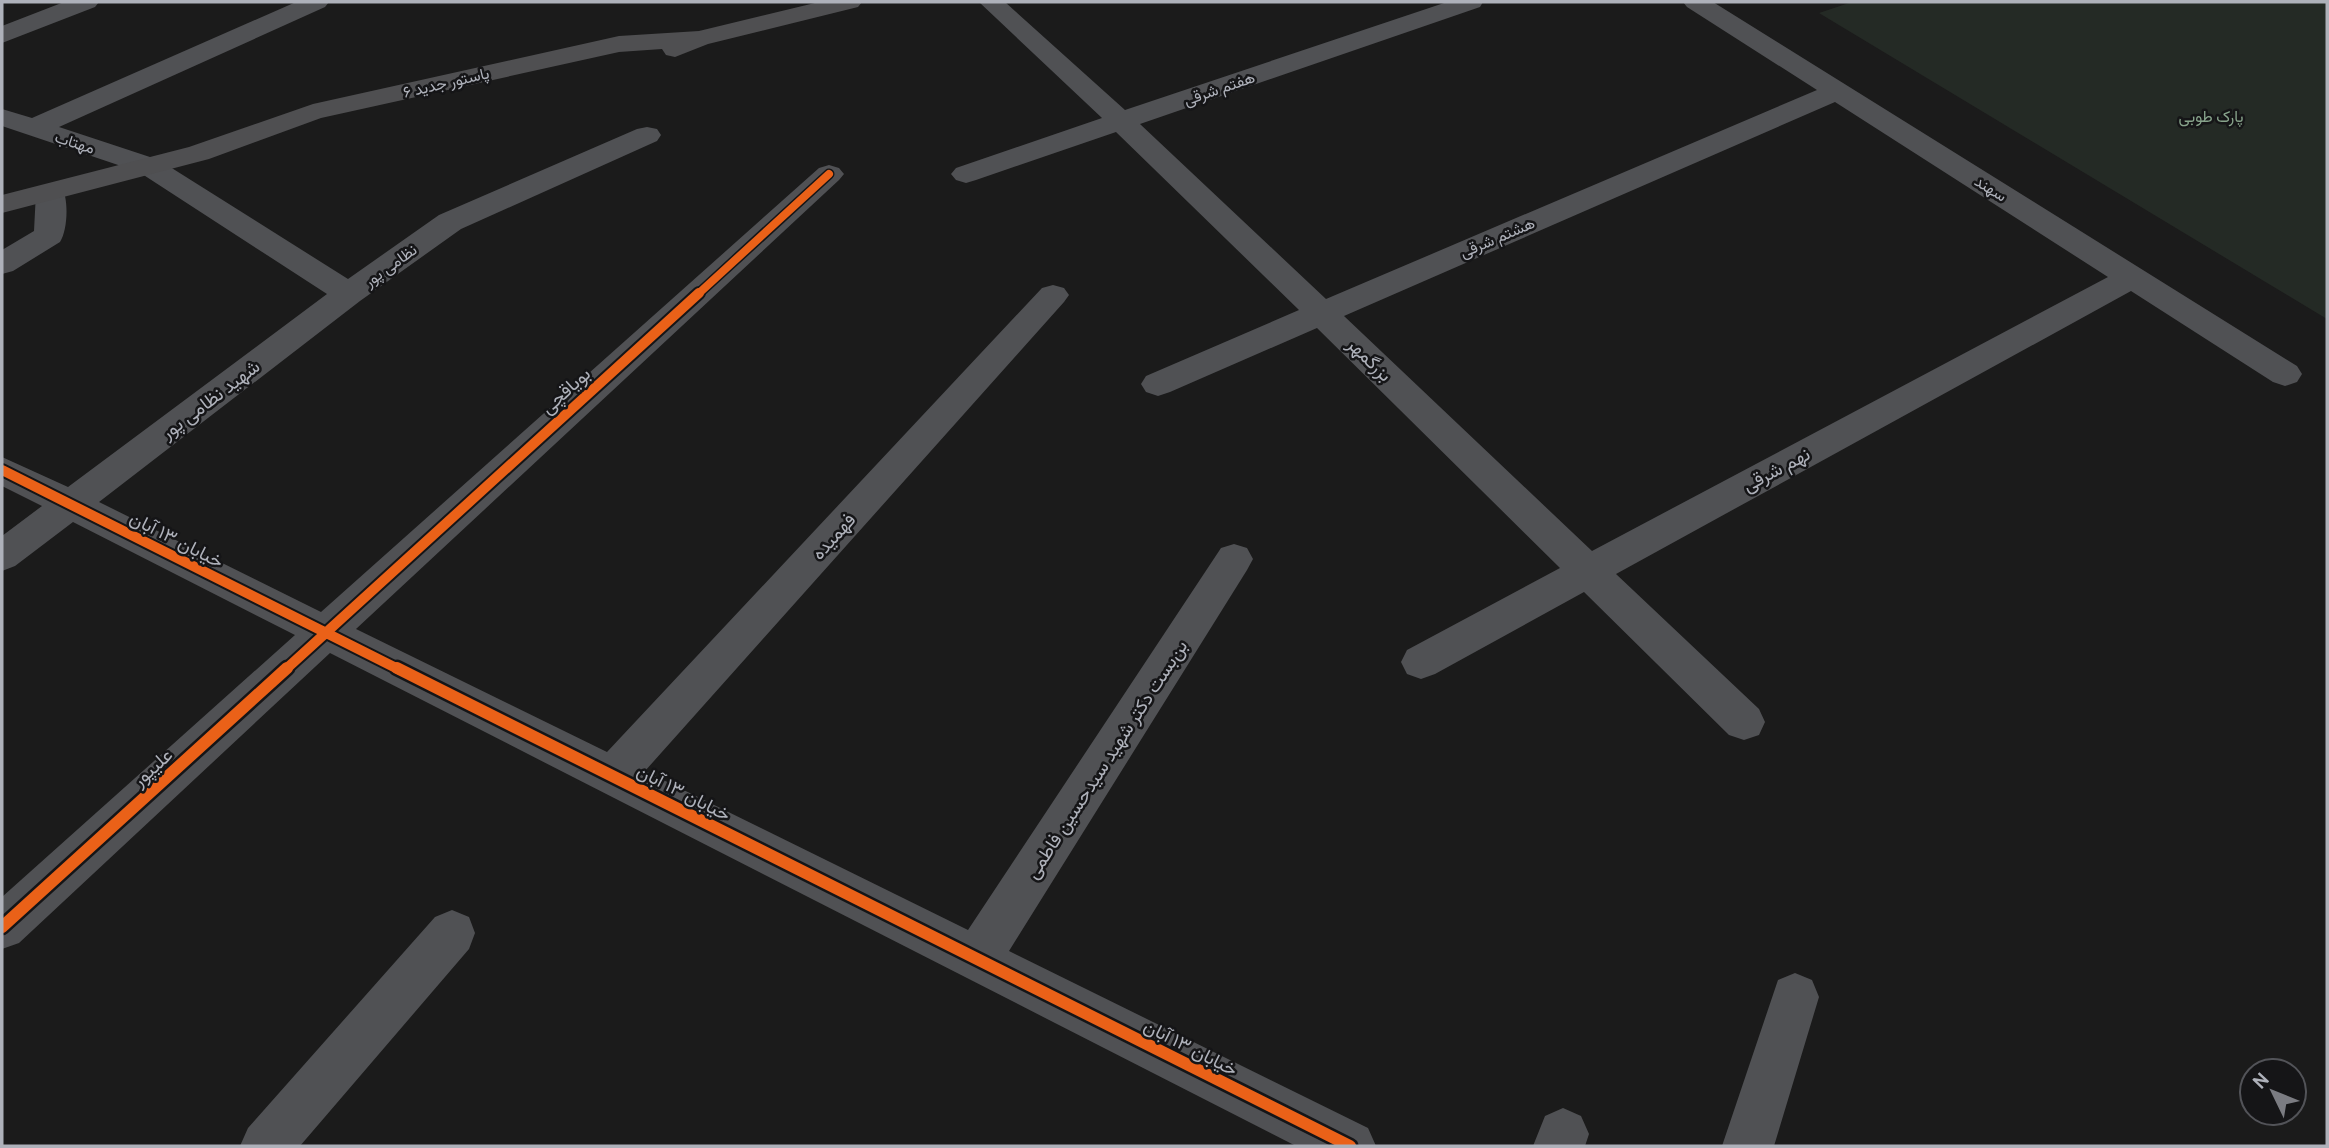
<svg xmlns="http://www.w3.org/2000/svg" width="2329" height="1148" viewBox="0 0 2329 1148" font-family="Cabin,Vazirmatn,sans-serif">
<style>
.green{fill:#242a25}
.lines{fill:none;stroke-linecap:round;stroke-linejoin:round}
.minor{fill:#505154;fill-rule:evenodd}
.secondary{fill:#4f4f51;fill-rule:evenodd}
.cycleway-far2-casing{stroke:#151517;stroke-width:11}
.cycleway-far1-casing{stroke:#151517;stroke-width:14}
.cycleway-casing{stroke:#151517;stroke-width:17}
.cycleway-far2{stroke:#ea6118;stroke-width:8}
.cycleway-far1{stroke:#ea6118;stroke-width:10}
.cycleway{stroke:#ea6118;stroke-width:12}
.labels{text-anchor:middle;stroke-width:5;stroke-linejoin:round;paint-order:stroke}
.far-street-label{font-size:16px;fill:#aeb1ba;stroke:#151517}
.far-park-label{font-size:16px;fill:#87a38b;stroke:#151517}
.street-label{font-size:19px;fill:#aeb1ba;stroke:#151517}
</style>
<rect width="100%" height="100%" fill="#1b1b1b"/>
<!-- green -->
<path class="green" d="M1852,2H2327V319L1819,13Z"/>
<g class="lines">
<!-- minor -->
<path class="minor" d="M64,2H99L95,7L2,43V26Z
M296,2H329L325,7L59,127L159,160L348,279L439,215L637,129L647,127L657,129L661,135L657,141L461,229L360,301L99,502L321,612L819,168L829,165L839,168L844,174L839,180L356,629L607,752L1042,288L1053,285L1064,288L1069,295L1064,302L645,771L968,930L1221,548L1234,544L1247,548L1253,559L1247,570L1009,951L1368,1128L1376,1146H1296L330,653L19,943L2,949V897L295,635L73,522L15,566L2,571V536L42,506L2,486V457L68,487L327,294L139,172L2,126V109L32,118Z
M979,2H1005L1125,110L1447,2H1483L1480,7L1140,124L1326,299L1817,90L1687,7L1683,2H1713L2297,366L2302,374L2297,382L2285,386L2273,382L2131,291L1616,574L1759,709L1765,722L1759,735L1744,740L1729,735L1584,592L1435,674L1421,679L1407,674L1401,662L1407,650L1560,568L1317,328L1170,392L1158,396L1146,392L1141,384L1146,376L1299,310L1116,132L976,180L966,183L956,180L951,174L956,168L1102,118ZM1835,102L2108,277L1592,551L1344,316Z
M51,183L61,186C69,197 68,230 60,242L13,271L2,274V250L34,231L36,192L41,186Z
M452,910L469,917L475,933L469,949L300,1146H240L248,1128L435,917Z
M1795,973L1812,980L1819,997L1774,1146H1722L1778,980Z
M1563,1108L1581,1116L1589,1134L1585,1146H1533L1545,1116Z"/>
<!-- secondary -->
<path class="secondary" d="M819,2H862L858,7L708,44L675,57L666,55L662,49L619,52L321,118L209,159L2,213V195L189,147L313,104L619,36L699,31Z"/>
<defs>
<path id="cycleway-far2" d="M697,295L829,174"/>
<path id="cycleway-far1" d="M2,470L400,670
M285,670L699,293"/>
<path id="cycleway" d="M397,668L1350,1146
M2,927L287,668"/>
</defs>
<!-- cycleway-far2 casing -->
<use href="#cycleway-far2" class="cycleway-far2-casing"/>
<!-- cycleway-far1 casing -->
<use href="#cycleway-far1" class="cycleway-far1-casing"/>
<!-- cycleway casing -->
<use href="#cycleway" class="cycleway-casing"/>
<!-- cycleway-far2 -->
<use href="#cycleway-far2" class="cycleway-far2"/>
<!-- cycleway-far1 -->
<use href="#cycleway-far1" class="cycleway-far1"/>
<!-- cycleway -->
<use href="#cycleway" class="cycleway"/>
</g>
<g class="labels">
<!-- far-street labels -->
<g class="far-street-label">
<text transform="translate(446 82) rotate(-13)" y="6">پاستور جدید ۶</text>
<text transform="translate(1219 88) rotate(-19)" y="6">هفتم شرقی</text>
<text transform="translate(75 142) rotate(18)" y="6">مهتاب</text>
<text transform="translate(1991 188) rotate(32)" y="6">سهند</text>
<text transform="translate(1497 237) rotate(-23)" y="6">هشتم شرقی</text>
<text transform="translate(390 265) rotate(-36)" y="6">نظامی پور</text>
</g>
<!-- far-park labels -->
<g class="far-park-label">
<text x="2211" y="122">پارک طوبی</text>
</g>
<!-- street labels -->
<g class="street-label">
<text transform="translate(1370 359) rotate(44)" y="7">بزرگمهر</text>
<text transform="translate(565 390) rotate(-42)" y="7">بویاقچی</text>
<text transform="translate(210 399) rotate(-37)" y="7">شهید نظامی پور</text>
<text transform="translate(1776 469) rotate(-28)" y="7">نهم شرقی</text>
<text transform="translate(833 536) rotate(-48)" y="7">فهمیده</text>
<text transform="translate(177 539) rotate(27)" y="7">خیابان ١٣ آبان</text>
<text transform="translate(1106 759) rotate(-57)" y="7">بن‌بست دکتر شهید سیدحسین فاطمی</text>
<text transform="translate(152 767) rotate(-42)" y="7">علیپور</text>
<text transform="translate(684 792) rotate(27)" y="7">خیابان ١٣ آبان</text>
<text transform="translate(1191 1047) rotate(27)" y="7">خیابان ١٣ آبان</text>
</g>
</g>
<!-- border -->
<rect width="2329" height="1148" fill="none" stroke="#aeb1ba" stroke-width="7"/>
<!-- north arrow -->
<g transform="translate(2273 1092) rotate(313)"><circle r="33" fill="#151517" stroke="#525358" stroke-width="2"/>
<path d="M0-5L12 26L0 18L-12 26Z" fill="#7b7c82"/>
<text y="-10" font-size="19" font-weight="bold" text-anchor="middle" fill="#aeb1ba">N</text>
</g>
</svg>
